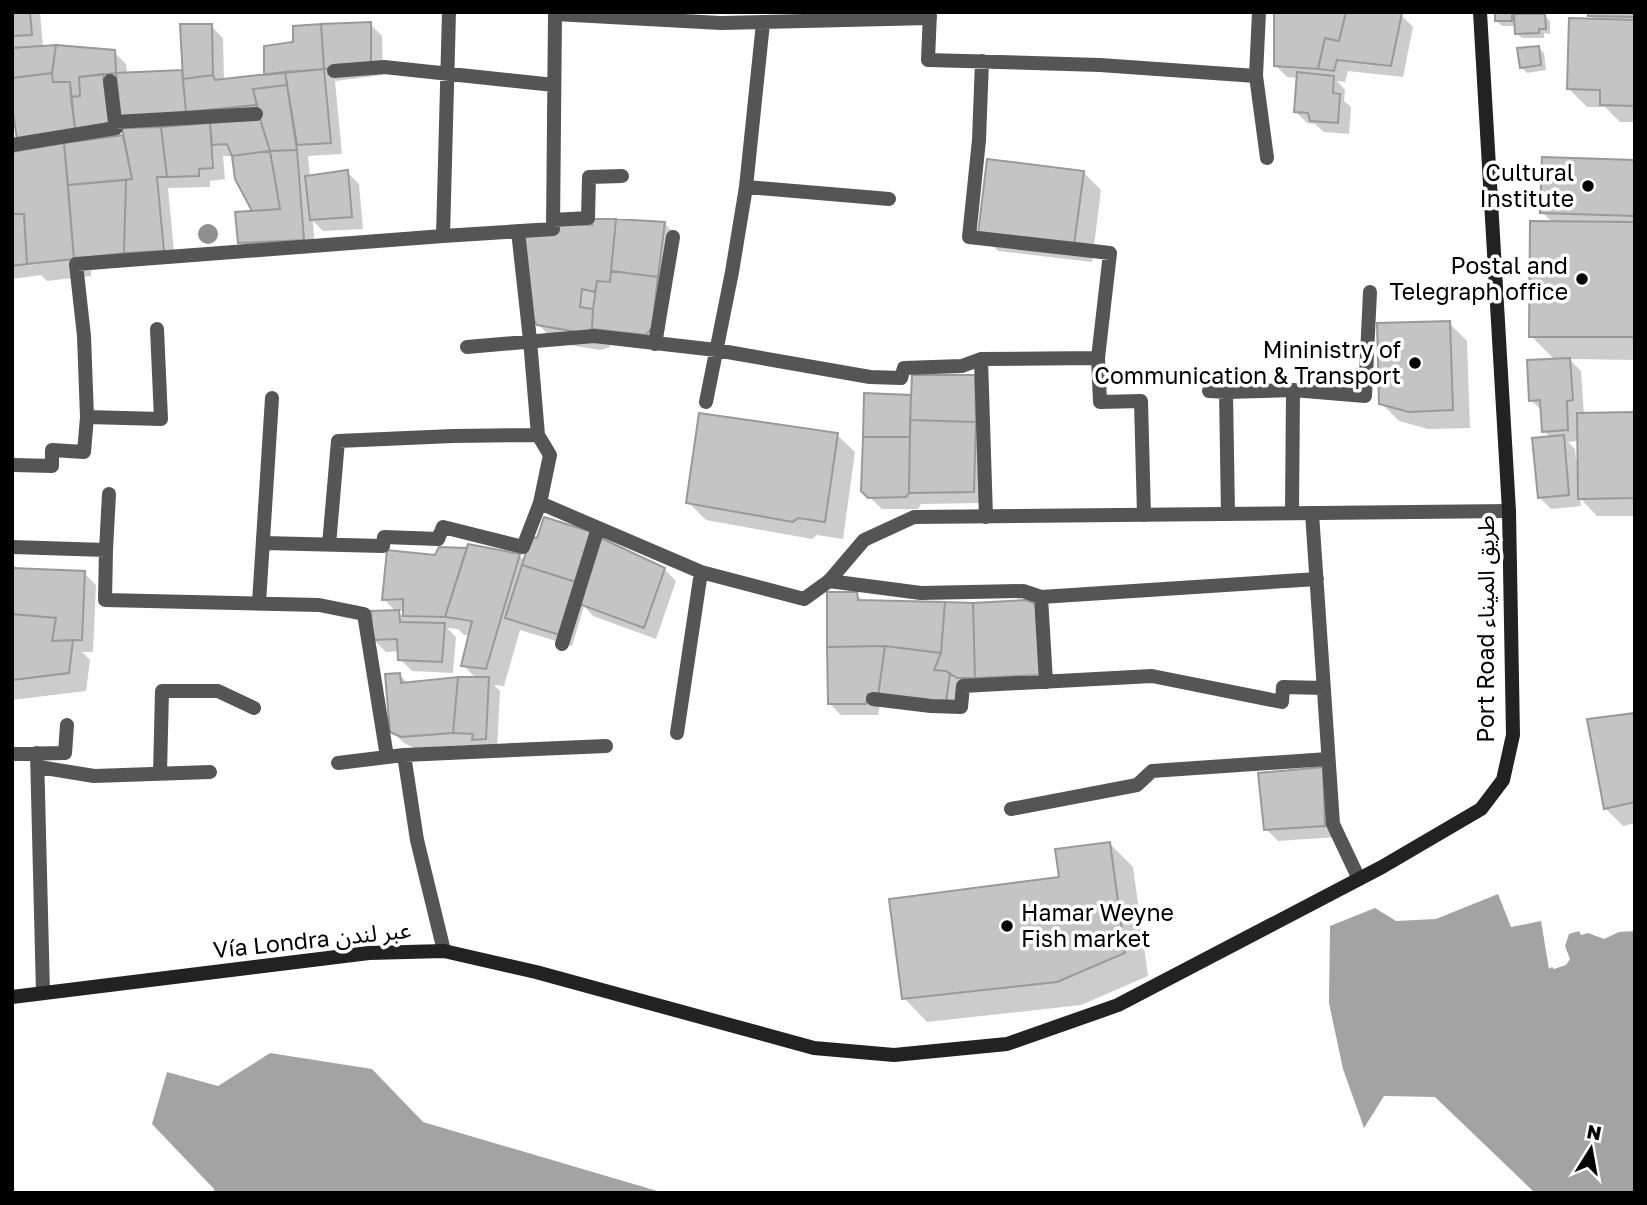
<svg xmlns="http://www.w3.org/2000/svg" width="1647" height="1205" viewBox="0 0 1647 1205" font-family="'Golos Text','Noto Sans Arabic',sans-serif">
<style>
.water{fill:#a3a3a3}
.shadow{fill:#0003;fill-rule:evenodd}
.building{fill:#c4c4c4;stroke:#999;stroke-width:2}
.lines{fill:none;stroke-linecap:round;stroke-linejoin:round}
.service{stroke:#555;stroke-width:14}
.minor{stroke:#555;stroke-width:14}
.secondary{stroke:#222;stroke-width:14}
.tree{fill:#8f8f8f}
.poi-dot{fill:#000;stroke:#fff;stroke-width:2.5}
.labels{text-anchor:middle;stroke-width:7;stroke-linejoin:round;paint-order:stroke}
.poi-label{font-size:23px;fill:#000;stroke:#fff;text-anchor:end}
.street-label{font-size:23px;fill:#000;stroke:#fff}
</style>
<rect width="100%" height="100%" fill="#fff"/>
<!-- water -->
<path class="water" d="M1498,894L1511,927L1541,921L1549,969L1552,967L1554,969L1566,965L1570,959L1565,946L1569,934L1579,931L1581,935L1588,933L1604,939L1619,932L1635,931V1193H1535L1435,1097L1384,1096L1364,1128L1343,1069L1329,1003L1330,926L1375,908L1396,921L1436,919Z
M270,1053L372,1069L423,1122L664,1193H214V1189L152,1124L167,1072L218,1086Z"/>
<!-- shadow -->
<path class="shadow" d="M12,12H40L43,48L114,52L126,64L127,74L184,72L211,26L223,38L224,81L266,76L295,44L370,24L382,36L383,75L335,81L342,154L308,156L310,177L347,172L359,184L363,229L323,231L313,221L315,251L252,254L240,242L254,212L234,156H223L225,179L210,181V187L168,188L175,262L91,270V276L47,281L41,275L12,279V126L17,153L30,151L12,87ZM115,86L125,137H120Z
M1276,12H1382L1401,15L1413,27L1403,77L1348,71L1345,82L1337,81L1345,90L1344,101L1351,107L1349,134L1324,132L1315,124L1307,123L1295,111L1298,78L1287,77L1275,65Z
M1497,12H1513V16H1519L1518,12H1546V17L1550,21V34L1544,33V38H1522L1516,33V26H1502L1497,21Z
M1635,12V122H1620L1605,107H1587L1569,89L1596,20L1590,15Z
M1538,47L1544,53L1546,70L1527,73L1521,67Z
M1635,162V360L1569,359L1581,371L1584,415L1635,414V516H1597L1580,498L1581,506L1551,509L1539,497L1551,438L1544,431L1543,412L1531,400L1555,360L1531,336L1553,223L1542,212ZM1579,441V460H1576L1575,449L1568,442Z
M1083,172L1101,190L1092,262L998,251L980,233Z
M664,223L676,235L663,341H610V347L601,350L556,343L538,324L594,226Z
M1449,323L1467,341L1470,428L1428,429L1399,421L1381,403Z
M974,377L985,503L921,504L918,509H882L863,491L865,395L912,397Z
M837,435L855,452L843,539L817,535L812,539L706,520L688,502Z
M519,555L525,561L664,569L676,581L656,639L593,616L584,606L572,646L520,630L504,686L494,685L500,691L497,750L480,745H466L414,748L404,743L392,731L400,675L408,684L477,679L463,665L470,635H464L458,629L447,628L456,637L453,673L412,671L400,659V651L386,652L374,640L396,612L384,599L436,556ZM397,611H405V618Z
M12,563L19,570L84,573L96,585L93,652H82L90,660L86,691L12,700Z
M856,594L864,602L973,605L1051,686L970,689L958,713L880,705L878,715H841L829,703Z
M1635,715V823L1623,826L1605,808Z
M1335,780L1336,837L1278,841L1266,829Z
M1110,844L1133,867L1148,976L1081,1005L927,1022L904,998L1061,878Z"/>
<!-- building -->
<path class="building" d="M12,12H30L32,35L12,36Z
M1274,12H1346L1339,41L1325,38L1318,69L1274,66Z
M1346,12L1402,13L1391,66L1337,60L1334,71L1318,69L1325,38L1339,41Z
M1495,12L1512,13V21H1495Z
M1588,12H1635V17L1588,16Z
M1514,14H1545L1546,29H1539V33L1515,34Z
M1569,18L1635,20V106L1600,105V90L1567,89Z
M371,22V63L324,69L321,24Z
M180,24H212L213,75L183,79Z
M321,24L324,69L264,75V46L293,42V26Z
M56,45L115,50L116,73L79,77L80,96L71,97L70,82H53L52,73Z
M56,45L52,73L12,78V48Z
M1539,46L1541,65L1520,68L1517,48Z
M324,69L331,143L297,145L285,72Z
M182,70L186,112L121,118L116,73Z
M285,72L287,85L253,89L257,105L186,112L183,79L213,75L215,80Z
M1297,72L1334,76L1333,93L1340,94L1338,123L1310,121L1308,113L1294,112Z
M52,73L53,82H70L75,129L17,140L12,106V78Z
M103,74L109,123L75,129L71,97L80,96L79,77Z
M287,85L297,150L270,151L260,119L253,89Z
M260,119L270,151L232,156L227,144L212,145L210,123Z
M210,123L213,168L199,169V176L167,177L161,127Z
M161,127L167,177H157L164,251L124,253L126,180L132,179L122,128Z
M123,135L132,179L68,185L64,143Z
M64,143L74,259L27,264L24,214H12V152Z
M297,150L304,240L238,243L235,212L280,209L270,151Z
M270,151L280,209L252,211L235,179L232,156Z
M1542,157L1635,160V216L1540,213Z
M987,159L1084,171L1074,245L978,234Z
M348,170L352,217L310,220L305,176Z
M126,180L124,253L74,259L68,185Z
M12,214H24L27,264L12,266Z
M594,219H616L610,282L597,281L595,292L582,289L580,307L593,309L592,329L583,333L537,325L532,318L524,237L557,223L592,225Z
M616,219L665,222L658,277L611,271Z
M1530,221L1635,222V337H1529Z
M611,271L658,277L652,328L646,335L592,329L593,309L597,281L610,282Z
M1450,321L1453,410L1409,412L1379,404L1377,323Z
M1570,358L1573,400L1567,401L1568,430L1542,432L1540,400L1529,401L1527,360Z
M912,375H975L976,422L910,420Z
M864,393L911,395L910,437H863Z
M1635,412V498L1578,499L1577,413Z
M699,413L838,433L825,522L798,518L793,522L686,503Z
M910,420L976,422L974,492L909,493Z
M1564,435L1569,495L1538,498L1532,438Z
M863,437H910L909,493L906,497L868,498L861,491Z
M544,517L592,532L576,582L522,565L531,537L537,538Z
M601,538L665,568L644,628L579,604Z
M468,544L520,554L486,669L461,666L472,621L445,617Z
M439,547L467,548L445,617L403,616V599L382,600L387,550L435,555Z
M522,565L576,582L560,635L505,618Z
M12,568L85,571L82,640L52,641L56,618L12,614Z
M827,592H857L858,600L945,602L941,653L885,646L827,647Z
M1026,600L1036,604L1040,675L975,678L973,603Z
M945,602L973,603L975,678H957L946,671L934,670L941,653Z
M399,610L400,622L445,623L442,662L398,660L397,639L373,640L371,611Z
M12,614L56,618L52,641L73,640L69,673L12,680Z
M885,646L878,696L868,694L866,704H828L827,647Z
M885,646L941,653L934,670L946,671L950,674L946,702L878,696Z
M400,673L401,683L458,677L453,733L401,737L390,732L385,674Z
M458,677H489L486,739L472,740L473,734L453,733Z
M1635,713V802L1604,809L1587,719Z
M1323,767L1325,826L1264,830L1258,773Z
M1110,842L1125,953L1057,982L902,999L889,899L1059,877L1055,849Z"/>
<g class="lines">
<!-- service -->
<path class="service" d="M930,12L928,60L1100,65L1256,76
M982,61L979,140L969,237L1110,253L1098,358L1100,402L1141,401L1144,515
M334,71L384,67L554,85
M110,81L115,122
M12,145L116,128L115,122L256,114
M746,187L889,199
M553,220L588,218L589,177L622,176
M443,236L449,12
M157,329L161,419L87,417L84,336L76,264L443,236L553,229L555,14L721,23L930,18
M655,344L673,237
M467,347L594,336L716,350L870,377L901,378L904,368L962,366L981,359L1098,358
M981,359L986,517
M1209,391L1226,392L1293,390L1365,396L1370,292
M1226,392L1228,514
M706,402L732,272L746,187L763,23
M14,465L52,466V450L84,452L87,417
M540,503L701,572L804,599L829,581L921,593L1023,591L1041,597L1317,579
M1292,513L1293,390
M1312,513L1333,824L1359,879
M264,543L383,546L384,537L438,539L443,527L523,547L540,503L550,455L538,435L530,340L518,231
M329,545L338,441L453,436L538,435
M12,547L106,550L105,600L319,605L364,614L387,757
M106,550L109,494
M1041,597L1046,682
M259,603L272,398
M562,644L598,528
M873,699L931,706L961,707L963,686L1152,676L1282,702L1283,687L1324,688
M677,733L701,572
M37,753L43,993
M12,754L65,753L67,725
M404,755L417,840L444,951
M338,763L404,755L606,746
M39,767L94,776L210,772
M160,774L162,691H218L254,708
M1011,809L1137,785L1152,771L1328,759"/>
<!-- minor -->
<path class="minor" d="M1259,12L1256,76L1267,158
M829,581L864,540L914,517L1509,511"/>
<!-- secondary -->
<path class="secondary" d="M12,997L369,953L444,951L536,972L814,1048L894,1055L1007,1044L1118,1005L1382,867L1481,809L1503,780L1513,735L1509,511L1480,12"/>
</g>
<!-- trees -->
<circle class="tree" cx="208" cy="234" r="10"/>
<!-- markers -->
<g class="poi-dot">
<circle cx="1588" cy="186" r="7"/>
<circle cx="1582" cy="279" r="7"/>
<circle cx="1415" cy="363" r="7"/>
<circle cx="1007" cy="926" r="7"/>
</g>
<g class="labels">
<!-- poi labels -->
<g class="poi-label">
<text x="1574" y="181">Cultural<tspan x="1574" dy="26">Institute</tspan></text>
<text x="1568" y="274">Postal and<tspan x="1568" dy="26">Telegraph office</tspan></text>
<text x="1401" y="358">Mininistry of<tspan x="1401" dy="26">Communication &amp; Transport</tspan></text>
<text x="1021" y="921" text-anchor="start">Hamar Weyne<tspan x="1021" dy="26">Fish market</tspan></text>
</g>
<!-- street labels -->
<g class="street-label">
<text transform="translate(1486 629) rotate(-90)" y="8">Port Road طريق الميناء</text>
<text transform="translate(312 940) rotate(-6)" y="8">Vía Londra عبر لندن</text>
</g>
</g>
<!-- border -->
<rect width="1647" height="1205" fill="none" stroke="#000000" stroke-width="28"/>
<!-- north arrow -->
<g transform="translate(1591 1149) rotate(11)" stroke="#ffffff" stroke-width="5" paint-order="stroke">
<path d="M0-5L12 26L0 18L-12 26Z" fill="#000000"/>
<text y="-10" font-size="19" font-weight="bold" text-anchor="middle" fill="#000000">N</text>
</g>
</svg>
